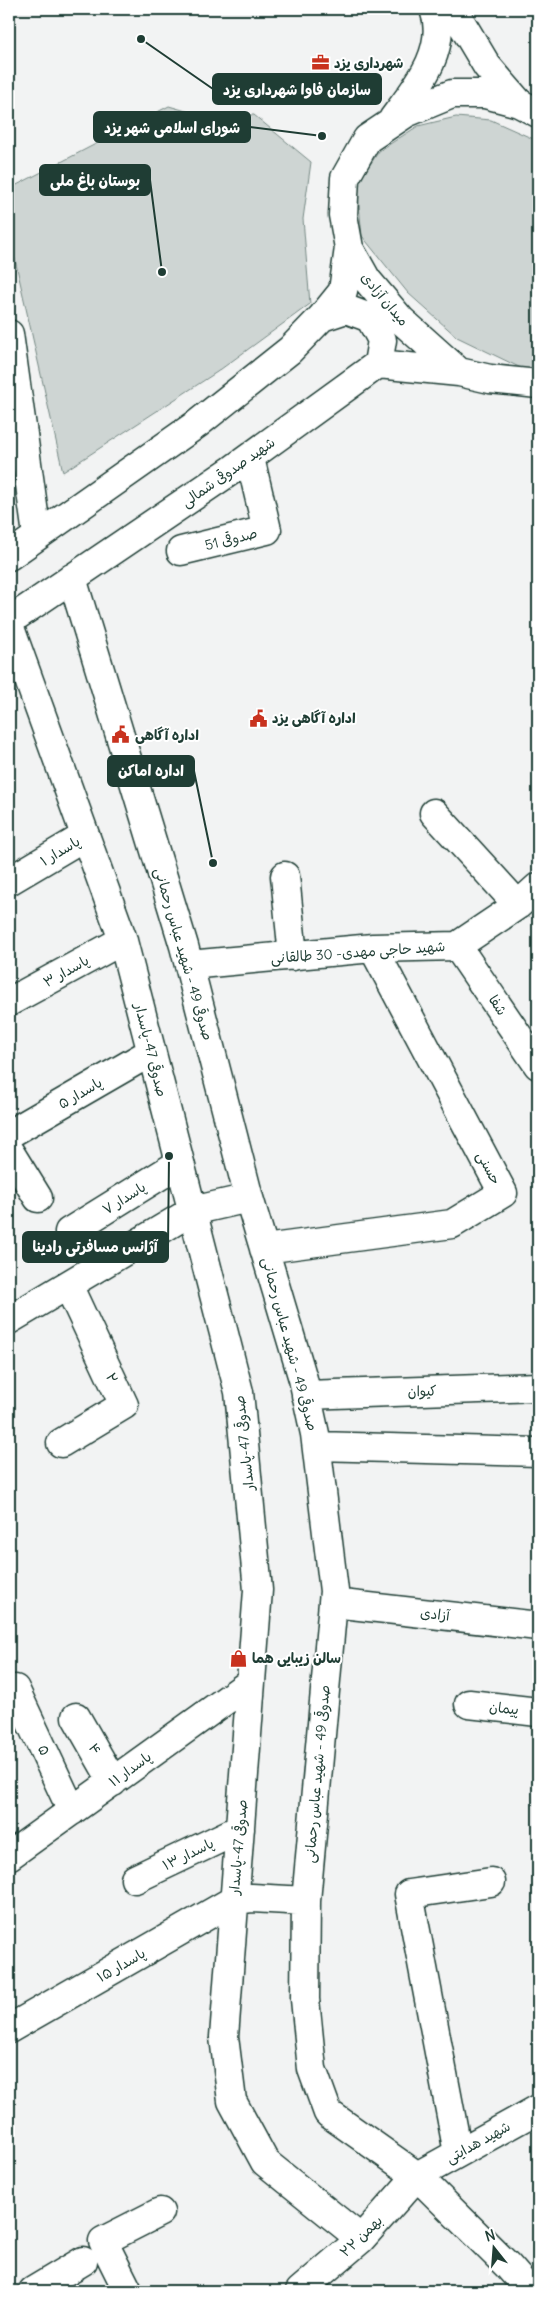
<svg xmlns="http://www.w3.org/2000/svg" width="547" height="2300" viewBox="0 0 547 2300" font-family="Delius,'Playpen Sans Arabic',sans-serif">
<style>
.green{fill:#ced5d3;stroke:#768984}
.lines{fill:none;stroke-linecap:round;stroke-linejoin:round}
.minor-casing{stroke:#1f3d34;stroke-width:31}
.major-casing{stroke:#1f3d34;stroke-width:31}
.minor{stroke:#fff;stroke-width:28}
.major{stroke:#fff;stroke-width:28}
.labels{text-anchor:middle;stroke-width:4;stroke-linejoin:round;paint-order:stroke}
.poi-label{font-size:14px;font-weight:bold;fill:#1f3d34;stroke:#fff;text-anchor:start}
.street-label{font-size:14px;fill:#1f3d34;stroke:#fff}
.leader{fill:none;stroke:#1f3d34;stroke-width:2}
.callout-dot{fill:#1f3d34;stroke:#fff;stroke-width:2}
.callout{fill:#1f3d34;stroke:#1f3d34;stroke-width:2}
.callout-label{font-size:15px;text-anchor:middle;font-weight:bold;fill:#fff}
</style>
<rect width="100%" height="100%" fill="#f2f3f3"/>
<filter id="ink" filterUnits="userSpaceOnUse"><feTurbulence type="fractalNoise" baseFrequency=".02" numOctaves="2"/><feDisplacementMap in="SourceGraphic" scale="10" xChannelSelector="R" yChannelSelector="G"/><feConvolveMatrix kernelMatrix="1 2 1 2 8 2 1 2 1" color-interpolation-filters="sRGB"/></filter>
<g filter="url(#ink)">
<!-- green -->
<path class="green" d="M169,106L200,115H254L311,162L303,219L310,304L217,372L63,472L9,233V189Z
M456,117L491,120L538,141V370L521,368L457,337L408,293L362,236L357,184L379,151L418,126Z"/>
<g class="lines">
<defs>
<path id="minor" d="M9,334L37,535
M181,551L267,530L250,458
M72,578L184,946L249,1198L303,1379L315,1434L334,1591L306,1901L305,1999L312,2069L328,2113L417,2176L508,2266L530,2291
M9,625L122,937L239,1392L258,1590L224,2037L232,2101L265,2162L361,2239
M434,813L518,905
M285,876L293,956
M9,881L85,836
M457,946L538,1065
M189,965L373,948L457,946L518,905L538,887
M9,1002L123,940
M9,1134L151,1052
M9,1151L38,1198
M69,1232L180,1163
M264,1249L452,1224L503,1193L373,948
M9,1320L192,1211L249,1198
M306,1395L538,1387
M61,1443L124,1405L68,1285
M317,1446L538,1452
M333,1603L538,1626
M15,1689L72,1811
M469,1704L538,1712
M76,1717L113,1782
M9,1856L251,1682
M135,1879L240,1829
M9,2029L234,1900L252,1898L306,1901
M458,2153L409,1894L491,1882
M33,2291L83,2261
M128,2291L103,2241L160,2212
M300,2291L361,2239L417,2176L538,2109"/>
<path id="major" d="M453,9L487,66L519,103
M538,113L519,103L485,94H452L406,113L367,139L345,178L343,215L349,248L367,280L401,320L459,372L490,379L538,384
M393,119C416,88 449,50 434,9
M322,317L346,309L370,318L382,340L378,364
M9,556L197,424L290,350L322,317L343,291L349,248
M9,621L232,470L378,364L459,372"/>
</defs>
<!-- minor casing -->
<use href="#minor" class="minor-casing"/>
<!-- major casing -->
<use href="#major" class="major-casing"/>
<!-- minor -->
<use href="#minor" class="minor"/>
<!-- major -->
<use href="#major" class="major"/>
</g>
</g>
<!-- icons -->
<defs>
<symbol id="office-bare" viewBox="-9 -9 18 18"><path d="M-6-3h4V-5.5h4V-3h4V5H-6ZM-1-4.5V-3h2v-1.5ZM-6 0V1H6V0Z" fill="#c8321e" stroke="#fff" stroke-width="2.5" paint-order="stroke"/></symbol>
<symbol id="civic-bare" viewBox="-9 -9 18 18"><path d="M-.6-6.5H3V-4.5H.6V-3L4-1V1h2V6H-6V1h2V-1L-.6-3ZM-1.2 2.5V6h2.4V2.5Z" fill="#c8321e" stroke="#fff" stroke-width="2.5" paint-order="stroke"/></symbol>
<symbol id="shop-bare" viewBox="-9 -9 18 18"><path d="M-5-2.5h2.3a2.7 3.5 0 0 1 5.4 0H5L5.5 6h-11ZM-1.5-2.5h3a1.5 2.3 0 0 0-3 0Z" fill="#c8321e" stroke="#fff" stroke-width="2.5" paint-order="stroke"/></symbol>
</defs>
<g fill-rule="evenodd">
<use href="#office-bare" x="308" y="50" width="25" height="25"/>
<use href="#civic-bare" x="246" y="706" width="25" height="25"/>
<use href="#civic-bare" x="108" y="722" width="25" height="25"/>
<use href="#shop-bare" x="226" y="1646" width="25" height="25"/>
</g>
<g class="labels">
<!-- poi labels -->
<g class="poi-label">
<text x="334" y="68">شهرداری یزد</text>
<text x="272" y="723">اداره آگاهی یزد</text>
<text x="135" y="740">اداره آگاهی</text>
<text x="252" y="1663">سالن زیبایی هما</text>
</g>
<!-- street labels -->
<g class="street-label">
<text transform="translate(385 299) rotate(50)" y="5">میدان آزادی</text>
<text transform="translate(228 472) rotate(-35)" y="5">شهید صدوقی شمالی</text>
<text transform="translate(231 539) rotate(-14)" y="5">صدوقی 51</text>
<text transform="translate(60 851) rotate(-31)" y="5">پاسدار ۱</text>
<text transform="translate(358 952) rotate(-4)" y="5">شهید حاجی مهدی- 30 طالقانی</text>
<text transform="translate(184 954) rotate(74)" y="5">صدوقی 49 - شهید عباس رحمانی</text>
<text transform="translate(66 971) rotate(-29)" y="5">پاسدار ۳</text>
<text transform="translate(498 1005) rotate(56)" y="5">شفا</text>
<text transform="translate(151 1050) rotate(76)" y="5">صدوقی 47-پاسدار</text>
<text transform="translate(80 1093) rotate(-30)" y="5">پاسدار ۵</text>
<text transform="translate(489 1168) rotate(62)" y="5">حسنی</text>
<text transform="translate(124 1198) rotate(-32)" y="5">پاسدار ۷</text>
<text transform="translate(290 1344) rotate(75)" y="5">صدوقی 49 - شهید عباس رحمانی</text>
<text transform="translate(112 1378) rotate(65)" y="5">۲</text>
<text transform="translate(422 1391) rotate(-2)" y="5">کیوان</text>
<text transform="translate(244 1443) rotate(-96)" y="5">صدوقی 47-پاسدار</text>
<text transform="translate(435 1614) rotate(6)" y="5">آزادی</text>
<text transform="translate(504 1708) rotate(6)" y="5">پیمان</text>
<text transform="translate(95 1749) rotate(61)" y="5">۴</text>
<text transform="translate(44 1750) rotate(65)" y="5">۵</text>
<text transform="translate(130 1769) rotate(-36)" y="5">پاسدار ۱۱</text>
<text transform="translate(317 1774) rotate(-85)" y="5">صدوقی 49 - شهید عباس رحمانی</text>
<text transform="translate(238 1847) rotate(-85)" y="5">صدوقی 47-پاسدار</text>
<text transform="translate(188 1854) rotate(-26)" y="5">پاسدار ۱۳</text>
<text transform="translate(121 1965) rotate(-30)" y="5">پاسدار ۱۵</text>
<text transform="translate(478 2142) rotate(-29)" y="5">شهید هدایتی</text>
<text transform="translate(361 2236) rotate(-44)" y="5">۲۲ بهمن</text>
</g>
</g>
<!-- callouts -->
<path class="leader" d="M141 39L213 89M322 136L250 127M162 272L150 180M213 863L194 771M169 1156L168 1247"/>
<g class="callout-dot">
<circle cx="141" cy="39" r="5"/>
<circle cx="322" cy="136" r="5"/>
<circle cx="162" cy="272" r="5"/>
<circle cx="213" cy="863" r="5"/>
<circle cx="169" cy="1156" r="5"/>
</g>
<g class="callout">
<rect x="213" y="74" width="168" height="30" rx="5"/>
<rect x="94" y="112" width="156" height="30" rx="5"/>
<rect x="40" y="165" width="110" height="30" rx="5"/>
<rect x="108" y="756" width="86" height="30" rx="5"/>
<rect x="23" y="1232" width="145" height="30" rx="5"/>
</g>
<g class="callout-label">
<text x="297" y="95">سازمان فاوا شهرداری یزد</text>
<text x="172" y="133">شورای اسلامی شهر یزد</text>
<text x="95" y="186">بوستان باغ ملی</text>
<text x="151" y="776">اداره اماکن</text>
<text x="95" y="1252">آژانس مسافرتی رادینا</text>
</g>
<!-- margin -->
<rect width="547" height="2300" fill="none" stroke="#fff" stroke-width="30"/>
<rect x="15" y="15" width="517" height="2270" fill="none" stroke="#1f3d34" stroke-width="2" filter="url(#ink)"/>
<!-- north arrow -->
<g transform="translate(494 2248) rotate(343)" stroke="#ffffff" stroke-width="4" paint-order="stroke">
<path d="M0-4L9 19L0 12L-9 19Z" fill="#1f3d34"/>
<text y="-8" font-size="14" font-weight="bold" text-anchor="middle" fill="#1f3d34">N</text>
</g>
</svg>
